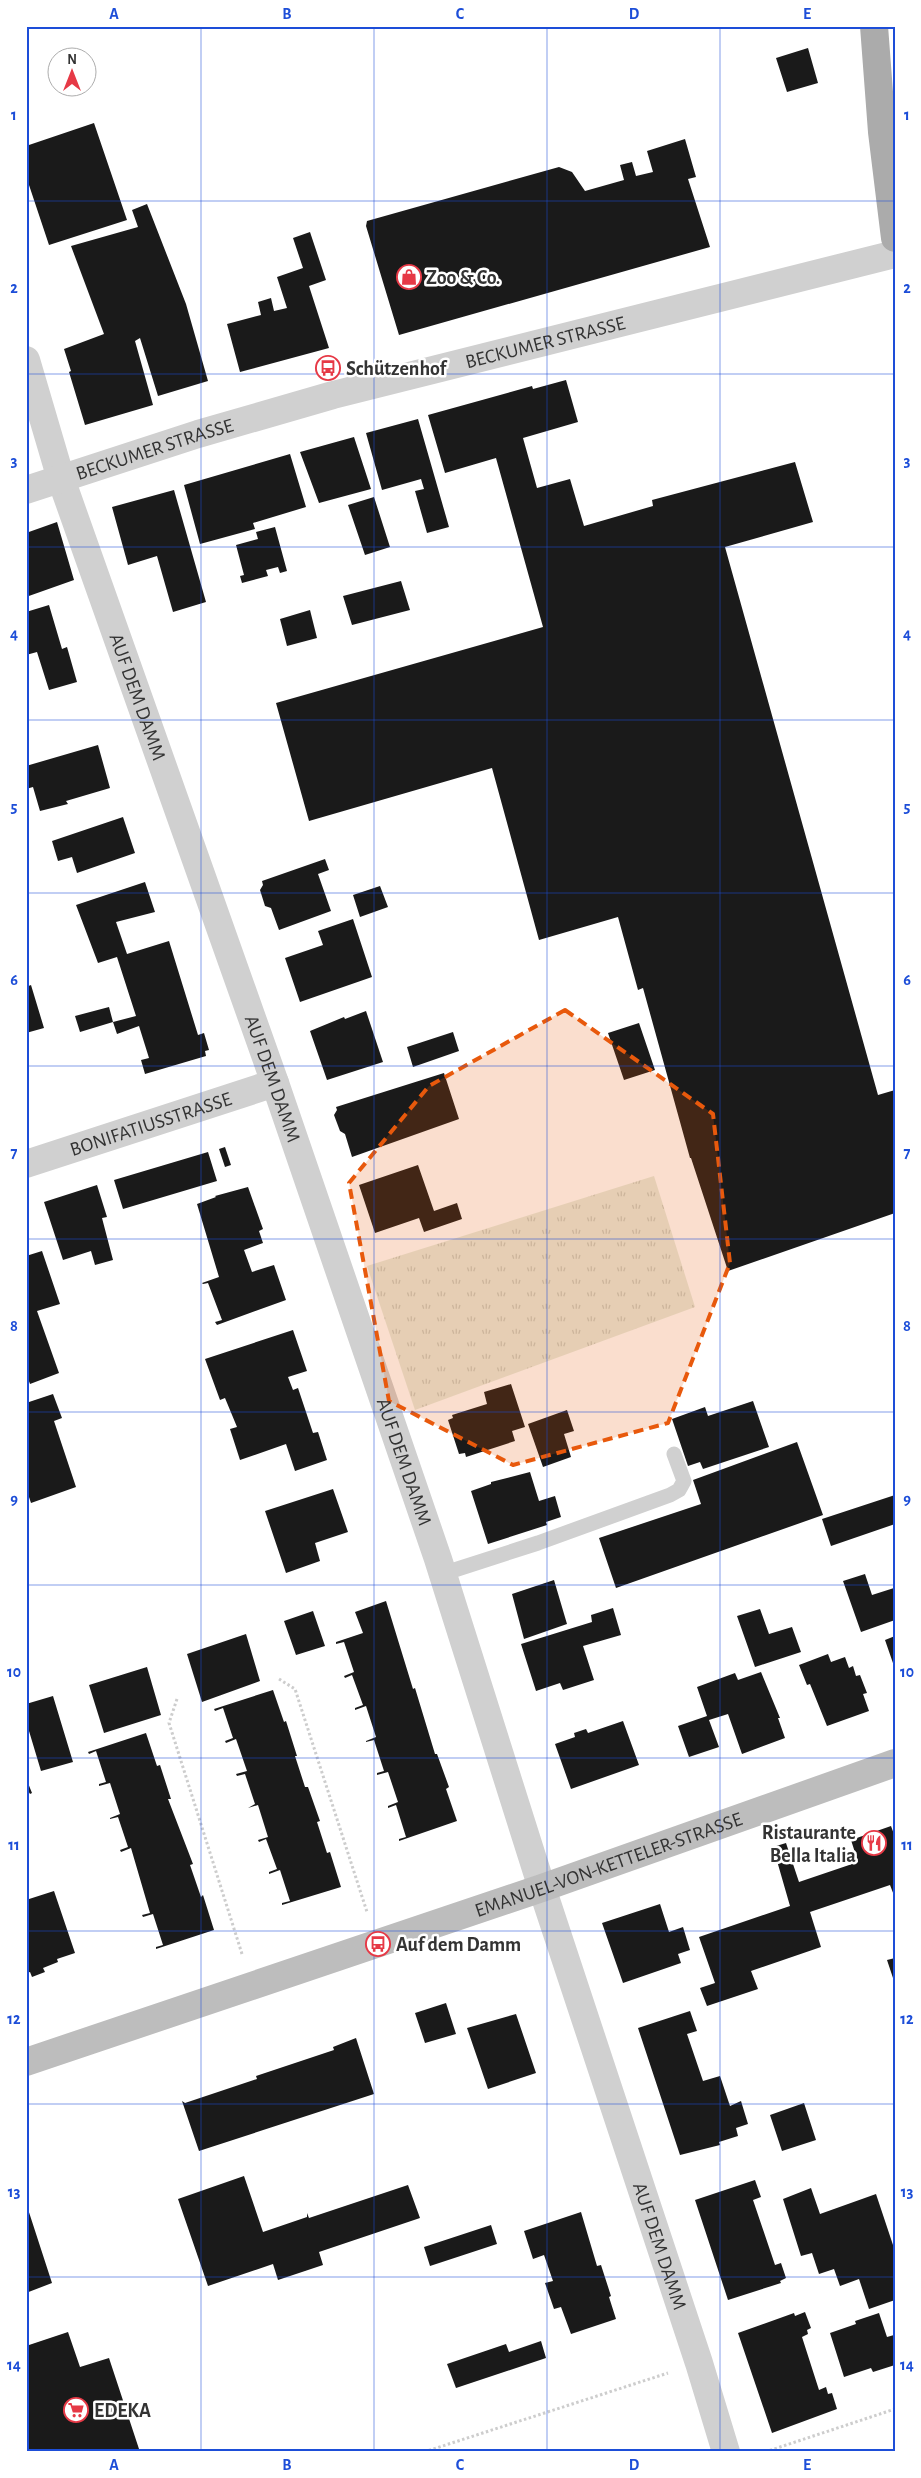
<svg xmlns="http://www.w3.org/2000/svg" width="921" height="2478" viewBox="0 0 921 2478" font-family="'Alegreya Sans',sans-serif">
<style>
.grass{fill:url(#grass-tufts)}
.building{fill:#1a1a1a}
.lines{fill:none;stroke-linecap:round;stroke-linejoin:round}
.path{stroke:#cdcdcd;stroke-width:3;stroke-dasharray:2.5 2.5;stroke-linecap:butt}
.service{stroke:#d0d0d0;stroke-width:15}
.minor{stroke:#d0d0d0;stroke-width:28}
.tertiary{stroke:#d0d0d0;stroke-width:28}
.secondary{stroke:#bdbdbd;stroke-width:28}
.primary{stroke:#ababab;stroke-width:28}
.marked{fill:#e8590c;fill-opacity:0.2;stroke:#e8590c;stroke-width:4;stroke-dasharray:10 6;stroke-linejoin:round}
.grid{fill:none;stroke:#1d4ed8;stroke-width:1;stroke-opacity:0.55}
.labels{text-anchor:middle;stroke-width:5;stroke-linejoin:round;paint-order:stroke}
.poi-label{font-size:20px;font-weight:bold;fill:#333;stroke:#fff;text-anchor:start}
.street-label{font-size:20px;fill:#333;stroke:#fff}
.neatline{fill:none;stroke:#1d4ed8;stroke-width:2}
.grid-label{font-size:16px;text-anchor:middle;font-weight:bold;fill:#1d4ed8}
</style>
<defs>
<pattern id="grass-tufts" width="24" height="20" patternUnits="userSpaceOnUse" patternTransform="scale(1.25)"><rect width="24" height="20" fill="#e6ecdf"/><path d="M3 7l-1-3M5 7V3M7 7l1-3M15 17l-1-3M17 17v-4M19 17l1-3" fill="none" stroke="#c6cbc0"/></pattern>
</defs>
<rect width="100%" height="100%" fill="#fff"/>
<!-- grass -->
<path class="grass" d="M654,1176L695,1307L415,1410L367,1266Z"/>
<!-- building -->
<path class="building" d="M808,48L818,83L787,92L776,58Z
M94,123L127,220L49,245L26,176V146Z
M685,139L696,177L688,179L710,247L399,335L366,226L367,221L559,167L572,172L585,191L624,180L620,165L632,162L636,176L653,172L647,151Z
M147,204L186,304L208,381L158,396L140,338L135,341L153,405L85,425L69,372L71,371L64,349L104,334L71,246L138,227L132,210Z
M310,232L326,280L309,286L329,348L240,372L227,324L261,315L258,302L271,298L274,311L287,308L277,277L303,268L293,238Z
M566,380L578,422L523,438L537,488L570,479L584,526L653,506L652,500L795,462L813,522L725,547L878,1095L895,1090V1213L728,1271L691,1158H690L643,988L638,990L618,917L539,940L492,768L309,821L276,703L543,627L496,458L445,473L428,415L532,386L533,389Z
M418,419L449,527L427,533L415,491L424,489L421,479L382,490L366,433Z
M354,437L371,489L319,503L300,452Z
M290,454L306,507L253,523L255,529L200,544L184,485Z
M174,490L206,602L173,612L157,556L128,565L112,507Z
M374,497L390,547L365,555L348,505Z
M57,522L74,580L26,597V533Z
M275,527L287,571L280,573L278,567L266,570L268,576L242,583L240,576L244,575L236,545L258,539L256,532Z
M401,581L410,610L352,625L343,596Z
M49,605L62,649L67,647L77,682L49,690L37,652L26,655V612Z
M310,610L317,638L287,646L280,619Z
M98,745L110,788L66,801L68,804L40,811L33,787L26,789V766Z
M123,817L135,853L77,873L72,857L58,861L52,841Z
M325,859L329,870L318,874L331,911L279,930L271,908L265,906L260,890L263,885L262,881Z
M145,882L155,912L116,922L127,954L169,941L198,1035L204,1033L209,1050L205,1051L206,1056L145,1074L141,1060L149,1058L139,1026L117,1034L113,1022L136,1016L117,957L98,963L76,905Z
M380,886L388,907L360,917L353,895Z
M353,919L372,977L300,1002L285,958L323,945L318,931Z
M31,985L44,1028L26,1033V987Z
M109,1007L113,1022L80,1032L75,1016Z
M366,1011L383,1062L327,1080L310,1031L344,1017L345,1019Z
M639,1023L655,1070L624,1080L608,1033Z
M453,1032L459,1051L413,1067L407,1047Z
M444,1073L459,1119L352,1157L345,1134L340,1131L334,1115L337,1110L336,1107Z
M225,1147L231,1165L225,1167L219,1149Z
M208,1152L217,1181L123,1209L114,1180Z
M418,1165L434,1211L457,1203L462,1219L424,1232L419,1218L375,1233L359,1185Z
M97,1185L107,1217L102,1218L113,1260L95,1265L91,1251L63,1260L44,1202Z
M248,1187L263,1229L259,1231L263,1243L244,1250L252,1272L274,1265L286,1300L217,1325L215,1322L222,1320L208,1283L203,1284L202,1283L219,1277L197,1204L216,1197L215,1196Z
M42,1251L60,1304L37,1311L59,1373L30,1384L26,1373V1296L29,1295L26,1286V1256Z
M293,1330L307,1371L288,1377L293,1390L298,1388L313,1433L318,1432L327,1460L295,1471L286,1444L240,1460L230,1429L237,1427L225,1398L220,1400L205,1359Z
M511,1384L525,1427L512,1431L515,1441L466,1457L465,1453L459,1454L448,1420L453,1418L452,1415L487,1404L484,1392Z
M53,1394L62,1418L54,1421L76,1487L31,1503L26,1488V1428L29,1427L26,1418V1403Z
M753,1401L769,1447L703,1469L700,1462L688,1466L672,1419L705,1407L708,1416Z
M567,1410L574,1431L564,1434L571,1457L543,1467L528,1424Z
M797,1442L823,1515L616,1588L599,1538L701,1504L693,1480Z
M530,1472L539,1501L555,1496L561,1517L546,1522L547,1525L488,1544L471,1491L491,1484V1482Z
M333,1489L348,1532L315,1543L320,1561L286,1573L265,1511Z
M895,1495V1524L831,1546L822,1519Z
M865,1574L872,1595L894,1588L895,1620L861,1632L843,1581Z
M554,1580L567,1624L524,1639L512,1594Z
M386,1601L413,1689L415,1688L435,1754H437L449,1787L446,1789L457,1821L399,1841V1839L406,1837L396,1805L388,1808V1806L398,1802L388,1772L377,1775V1773L384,1771L374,1740L366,1742V1741L376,1737L366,1706L355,1710V1708L363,1705L352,1675L345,1678L344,1676L354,1672L344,1642L336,1644V1642L363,1633L355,1612Z
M613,1608L621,1635L583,1646L594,1680L563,1690L560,1683L536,1691L521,1644L592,1622L591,1615Z
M760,1609L769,1634L792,1627L801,1652L755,1667L737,1616Z
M313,1611L325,1646L296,1655L284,1621Z
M246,1634L260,1681L202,1702L187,1654Z
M895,1636V1666H894L885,1640Z
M828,1654L831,1662L845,1657L849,1668L853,1666L856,1676L860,1675L867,1693L863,1694L869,1711L827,1726L810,1684L807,1685L799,1665Z
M147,1667L161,1715L104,1733L89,1685Z
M761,1672L780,1718H778L785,1738L742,1754L728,1714L709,1720L719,1747L689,1757L678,1726L707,1716L697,1687L735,1673L738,1680Z
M273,1690L284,1722L286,1721L297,1756H295L305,1787H308L320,1821L317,1822L327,1853L330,1852L341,1887L282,1905V1903L290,1901L280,1870L269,1874V1872L277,1869L266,1839L259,1842L258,1840L268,1837L258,1805L248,1808L255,1804L245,1774L237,1776L236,1774L247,1771L236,1739L226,1743L225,1741L233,1738L223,1708L215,1711L214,1709Z
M53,1696L73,1762L41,1771L26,1721V1704Z
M623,1721L639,1765L571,1789L555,1744L575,1737L574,1733L586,1729L588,1733Z
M146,1733L157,1766L160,1765L171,1799H168L193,1864L190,1865L201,1897L203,1895L214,1930L156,1949V1947L163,1945L153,1914L143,1917L142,1915L150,1913L131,1848L121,1852L120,1850L128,1847L118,1817L110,1819V1818L120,1814L110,1783L99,1786V1784L106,1782L96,1751L89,1754L88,1752Z
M26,1778L32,1793L30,1794L26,1787Z
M891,1826L895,1837V1898L890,1885L810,1912L821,1947L751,1971L758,1989L707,2006L700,1988L715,1983L699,1937L790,1906L773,1847L786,1843L799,1882L858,1862L851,1840Z
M54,1891L75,1953L57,1959L58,1962L43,1968L45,1972L32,1977L30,1972L26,1973V1900Z
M660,1904L669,1932L683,1927L690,1950L678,1954L681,1963L623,1983L602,1923Z
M895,1958V1978H893L887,1960Z
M446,2003L456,2034L425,2043L415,2013Z
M690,2011L697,2031L687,2034L703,2081L720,2076L730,2106L741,2101L748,2124L736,2128L738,2136L719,2142L720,2145L680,2155L638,2028Z
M516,2014L536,2073L488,2089L467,2028Z
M356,2038L374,2094L199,2151L182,2101L185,2103L257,2079L256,2076L334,2050L333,2047Z
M804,2103L816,2140L782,2151L770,2115Z
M244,2176L263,2232L307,2217V2213L309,2218L408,2185L420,2218L319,2252L323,2265L278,2280L273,2264L208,2286L178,2199Z
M755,2180L761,2197L753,2200L775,2265L781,2263L786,2278L780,2281L781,2283L728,2300L695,2200Z
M811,2188L820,2214L876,2194L895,2251V2300L869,2309L859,2279L840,2286L834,2269L819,2274L812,2253L801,2256L783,2199Z
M26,2203L52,2283L26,2293Z
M581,2212L597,2266L601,2265L611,2296L609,2297L616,2319L571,2334L561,2307L554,2309L545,2283L553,2281L544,2255L533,2259L524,2231Z
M491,2225L497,2244L430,2266L424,2247Z
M805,2312L811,2328L807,2330L808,2334L802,2337L819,2390L826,2387L828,2394L832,2393L837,2409L772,2433L738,2333L794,2313L795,2316Z
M879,2313L887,2337L894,2335L895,2337V2365L873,2372L871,2368L844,2377L830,2333L856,2324L855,2321Z
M68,2332L80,2367L109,2358L140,2452H26V2346Z
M541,2341L546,2358L456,2388L447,2364L506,2344L509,2352Z"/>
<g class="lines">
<!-- path -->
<path class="path" d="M279,1679L295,1689L367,1912
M177,1699L169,1723L242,1954
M424,2452L668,2373
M765,2452L895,2409"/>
<!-- service -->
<path class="service" d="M442,1574L538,1543L670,1495L679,1490L684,1481L674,1454"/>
<!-- minor -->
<g class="minor">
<path id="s1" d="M26,360L61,479L275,1083L438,1559L542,1888L699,2363L726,2452"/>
<path id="s2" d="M26,1164L275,1083"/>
</g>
<!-- tertiary -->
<path class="tertiary" id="s3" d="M26,490L198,434L333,395L895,254"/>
<!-- secondary -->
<path class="secondary" id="s4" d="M26,2062L542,1888L895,1763"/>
<!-- primary -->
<path class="primary" d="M874,26L882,132L895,238"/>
</g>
<!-- marked area -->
<path class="marked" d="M565,1010L713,1114L730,1263L668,1423L513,1465L389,1401L349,1183L429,1086Z"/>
<!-- grid -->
<path class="grid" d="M201,26V2452M374,26V2452M547,26V2452M720,26V2452M26,201H895M26,374H895M26,547H895M26,720H895M26,893H895M26,1066H895M26,1239H895M26,1412H895M26,1585H895M26,1758H895M26,1931H895M26,2104H895M26,2277H895"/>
<!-- icons -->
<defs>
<symbol id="shop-ring" viewBox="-11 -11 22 22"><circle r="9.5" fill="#fff" stroke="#e63946" stroke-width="1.5"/><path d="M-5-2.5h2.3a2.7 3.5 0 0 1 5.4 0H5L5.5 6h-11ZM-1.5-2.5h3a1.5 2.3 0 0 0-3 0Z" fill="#e63946"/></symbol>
<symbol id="bus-ring" viewBox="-11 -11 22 22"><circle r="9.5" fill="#fff" stroke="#e63946" stroke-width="1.5"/><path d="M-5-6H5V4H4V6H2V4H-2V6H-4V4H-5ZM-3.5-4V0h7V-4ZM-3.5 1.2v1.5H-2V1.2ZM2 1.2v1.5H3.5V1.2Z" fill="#e63946"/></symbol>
<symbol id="restaurant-ring" viewBox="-11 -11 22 22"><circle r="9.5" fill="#fff" stroke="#e63946" stroke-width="1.5"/><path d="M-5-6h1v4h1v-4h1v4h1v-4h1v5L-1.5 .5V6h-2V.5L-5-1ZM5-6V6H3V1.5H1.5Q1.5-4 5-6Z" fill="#e63946"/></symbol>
<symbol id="supermarket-ring" viewBox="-11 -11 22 22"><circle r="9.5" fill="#fff" stroke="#e63946" stroke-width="1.5"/><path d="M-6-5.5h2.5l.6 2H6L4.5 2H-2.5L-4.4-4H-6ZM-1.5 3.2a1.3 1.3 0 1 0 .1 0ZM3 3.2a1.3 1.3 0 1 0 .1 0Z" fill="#e63946"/></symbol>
</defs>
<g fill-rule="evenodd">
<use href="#shop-ring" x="395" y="263" width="28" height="28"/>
<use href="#bus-ring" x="314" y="354" width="28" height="28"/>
<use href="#restaurant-ring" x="860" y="1829" width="28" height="28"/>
<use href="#bus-ring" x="364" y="1930" width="28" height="28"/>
<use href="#supermarket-ring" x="62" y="2396" width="28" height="28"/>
</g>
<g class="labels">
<!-- poi labels -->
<g class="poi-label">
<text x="426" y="284">Zoo &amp; Co.</text>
<text x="346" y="375">Schützenhof</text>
<text x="856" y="1839" text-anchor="end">Ristaurante<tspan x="856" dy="23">Bella Italia</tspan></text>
<text x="396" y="1951">Auf dem Damm</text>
<text x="94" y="2417">EDEKA</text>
</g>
<!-- street labels -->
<g class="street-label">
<text dy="7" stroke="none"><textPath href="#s3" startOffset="540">BECKUMER STRASSE</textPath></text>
<text dy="7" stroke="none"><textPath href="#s3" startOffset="135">BECKUMER STRASSE</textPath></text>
<text dy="7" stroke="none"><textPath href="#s1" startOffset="355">AUF DEM DAMM</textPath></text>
<text dy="7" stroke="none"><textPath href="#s1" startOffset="760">AUF DEM DAMM</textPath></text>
<text dy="7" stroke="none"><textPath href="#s2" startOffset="131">BONIFATIUSSTRASSE</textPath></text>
<text dy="7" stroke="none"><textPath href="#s1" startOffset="1165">AUF DEM DAMM</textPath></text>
<text dy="7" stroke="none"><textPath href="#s4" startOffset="615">EMANUEL-VON-KETTELER-STRASSE</textPath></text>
<text dy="7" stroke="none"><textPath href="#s1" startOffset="1990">AUF DEM DAMM</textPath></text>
</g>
</g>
<!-- border -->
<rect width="921" height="2478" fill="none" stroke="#ffffff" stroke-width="55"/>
<!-- north arrow -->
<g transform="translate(72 72)"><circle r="24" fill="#ffffff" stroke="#adadad"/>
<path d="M0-4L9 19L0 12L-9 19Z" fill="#e63946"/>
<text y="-8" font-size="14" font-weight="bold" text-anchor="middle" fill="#333333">N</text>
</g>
<rect x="28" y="28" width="866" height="2422" class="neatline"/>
<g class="grid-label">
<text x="114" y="19">A</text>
<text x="287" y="19">B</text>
<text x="460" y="19">C</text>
<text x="634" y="19">D</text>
<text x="807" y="19">E</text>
<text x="14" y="120">1</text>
<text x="907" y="120">1</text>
<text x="14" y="293">2</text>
<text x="907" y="293">2</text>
<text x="14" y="466">3</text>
<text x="907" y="466">3</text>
<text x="14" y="639">4</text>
<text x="907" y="639">4</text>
<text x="14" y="812">5</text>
<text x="907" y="812">5</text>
<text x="14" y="985">6</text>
<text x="907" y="985">6</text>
<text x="14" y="1158">7</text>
<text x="907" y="1158">7</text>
<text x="14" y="1331">8</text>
<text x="907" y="1331">8</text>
<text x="14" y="1504">9</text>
<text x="907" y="1504">9</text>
<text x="14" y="1677">10</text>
<text x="907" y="1677">10</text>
<text x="14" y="1850">11</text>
<text x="907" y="1850">11</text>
<text x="14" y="2024">12</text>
<text x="907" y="2024">12</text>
<text x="14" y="2197">13</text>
<text x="907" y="2197">13</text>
<text x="14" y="2370">14</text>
<text x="907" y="2370">14</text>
<text x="114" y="2470">A</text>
<text x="287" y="2470">B</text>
<text x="460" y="2470">C</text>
<text x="634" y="2470">D</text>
<text x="807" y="2470">E</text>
</g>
</svg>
